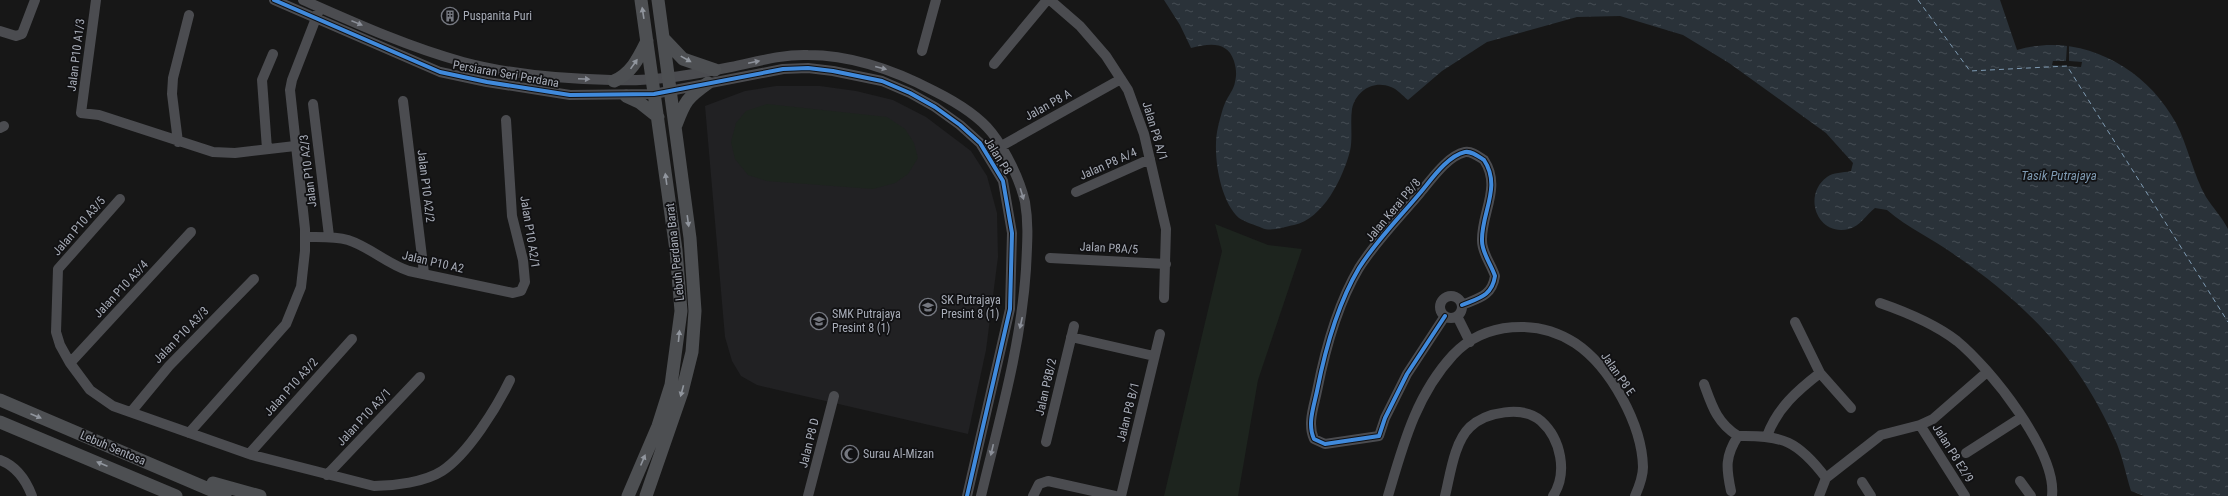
<svg xmlns="http://www.w3.org/2000/svg" width="2228" height="496" viewBox="0 0 2228 496" font-family="'Roboto Condensed',sans-serif">
<style>
.built{fill:#212123}
.park{fill:#1d241e}
.water{fill:url(#water-ripples)}
.pier{fill:#171717}
.lines{fill:none;stroke-linecap:round;stroke-linejoin:round}
.ferry{stroke:#7f9bb3;stroke-width:1;stroke-dasharray:5 4;stroke-linecap:butt}
.minor{stroke:#4b4c50;stroke-width:10}
.major{stroke:#4d4f52;stroke-width:13}
.cycleway-casing{stroke:#111113;stroke-width:6}
.cycleway{stroke:#408adc;stroke-width:4}
.oneway{fill:#91969e}
.oneway2{fill:#8c9099}
.labels{text-anchor:middle;stroke-width:3.5;stroke-linejoin:round;paint-order:stroke}
.poi-label{font-size:12px;fill:#a8adb8;stroke:#111113;text-anchor:start}
.street-label{font-size:12px;fill:#a8adb8;stroke:#111113}
.water-label{font-size:13px;font-style:italic;fill:#7f9bb3;stroke:#111113}
</style>
<defs>
<pattern id="water-ripples" width="26" height="14" patternUnits="userSpaceOnUse"><rect width="26" height="14" fill="#2a3239"/><path d="M2 4q2-2 4 0t4 0M15 11q2-2 4 0t4 0" fill="none" stroke="#464d54"/></pattern>
</defs>
<rect width="100%" height="100%" fill="#171717"/>
<!-- built -->
<path class="built" d="M776,86H820L856,91L893,100L926,117L971,151L987,176L997,213L998,257L986,350L968,434L757,385L741,376L732,361L725,337L705,106L745,91Z"/>
<!-- park -->
<path class="park" d="M767,104L887,117L905,129L914,143L918,158L908,174L895,183L873,189L767,181L748,175L735,159L731,142L736,123L746,111Z
M1215,224L1268,245L1302,249L1258,380L1238,496H1164L1222,251Z"/>
<!-- water -->
<path class="water" d="M1164,0H2000L2017,50C2080,31 2146,67 2176,123C2188,146 2193,174 2206,197C2213,208 2222,217 2228,229V496H2144L2131,491C2126,475 2123,459 2117,444C2080,359 2030,307 1955,255C1933,239 1908,228 1887,210L1875,208C1866,215 1860,226 1849,229C1817,237 1802,195 1827,177C1833,172 1843,173 1851,171L1853,163L1826,133L1729,63L1683,35L1620,16L1577,17L1487,42L1442,71L1408,100C1403,96 1397,89 1391,87C1373,80 1356,91 1352,109C1350,123 1353,137 1350,151C1343,178 1323,219 1294,225C1284,227 1271,232 1262,228C1255,225 1245,222 1239,218C1219,200 1212,151 1218,127C1220,119 1222,110 1225,103C1228,96 1234,89 1235,82C1237,74 1236,68 1234,61C1227,40 1208,44 1191,48L1180,25Z"/>
<!-- pier -->
<path class="pier" d="M2067,46H2069V61L2082,62L2081,67L2052,65L2053,61H2066Z"/>
<g class="lines">
<!-- ferry -->
<path class="ferry" d="M1918,0L1970,71L2067,66L2228,322"/>
<!-- minor -->
<path class="minor" d="M96,0L81,113L99,115L213,152L235,153L295,146
M274,0L440,72L487,82L570,95L654,94L783,69L808,68L833,71L882,81L910,93L935,107L960,125L980,143L1003,181L1012,233L1010,309L967,496
M303,0C355,23 408,47 463,62C508,74 565,79 611,80C652,82 691,75 731,67C756,62 782,54 808,55C851,55 896,71 934,91C954,101 978,115 992,133C1006,151 1020,180 1025,202C1029,225 1027,246 1026,269C1021,346 999,421 981,496
M1050,0L1080,26L1106,56L1128,90L1144,134L1166,229L1164,298
M0,31L16,36L22,34L35,0
M922,51L936,0
M994,64L1047,0
M403,101L424,273
M313,104L329,236
M0,128L4,126
M178,142L172,94L173,78L189,15
M267,149L262,80L273,54
M987,154L1121,79
M1076,192L1150,159
M120,199L58,269L56,332L60,345L70,363L90,390L113,406L252,455L374,486C394,486 425,482 442,471C468,454 497,407 510,380
M305,237C320,237 334,236 348,240C370,247 387,264 409,271L513,293L521,291L525,282L523,260L512,216L506,120
M1050,258L1166,264
M1440 307a11 11 0 1 1 22 0a11 11 0 1 1-22 0Z
M1880,303C1906,312 1935,324 1957,341C1990,368 2057,452 2052,496
M1445,316L1407,374L1385,418L1379,436L1325,444L1314,439C1307,424 1314,406 1317,391C1325,350 1337,305 1359,268C1376,241 1400,217 1420,193C1431,180 1447,156 1465,152C1472,151 1478,156 1484,160C1502,187 1481,213 1482,241C1482,253 1491,264 1495,276C1492,296 1479,298 1462,305
M1457,316L1470,342
M1795,322L1820,373L1851,408
M1071,337L1154,356
M70,363L191,232
M1704,384C1712,406 1717,423 1738,436
M131,412L169,366L254,279
M1920,425L1965,496
M189,433L286,324L301,287L305,251V229L290,90L292,80L318,13
M1767,436C1777,408 1798,390 1820,373
M1046,442L1074,326
M1966,453L2022,417
M249,454L352,339
M0,460C16,466 26,480 32,496
M327,475L420,377
M1826,478L1881,435L1920,425L1933,419L1987,372
M2020,481L2031,496
M1862,482L1871,496
M1731,491C1726,468 1725,456 1738,436C1783,435 1798,441 1826,478
M808,496L834,396
M1033,496L1039,484L1048,481L1115,496
M1121,496L1160,334
M1388,496C1403,445 1416,395 1453,355C1485,321 1538,319 1575,343C1611,367 1642,425 1643,467C1643,477 1639,487 1635,496
M1445,496C1450,476 1454,442 1470,427C1486,412 1523,405 1541,421C1561,439 1568,473 1553,496
M1819,496L1826,478"/>
<!-- major -->
<path class="major" d="M663,38L683,59L715,70
M614,81C632,73 639,57 647,41
M626,96L639,102L658,117
M676,125C685,101 687,98 708,83
M0,400L225,496
M0,422L176,496
M213,483L260,496
M628,496L658,426L671,385L681,311L676,250L641,0
M646,496L682,392L692,352L695,311L690,238L658,0"/>
<defs>
<path id="cycleway" d="M274,0L440,72L487,82L570,95L654,94L783,69L808,68L833,71L882,81L910,93L935,107L960,125L980,143L1003,181L1012,233L1010,309L967,496
M1445,316L1407,374L1385,418L1379,436L1325,444L1314,439C1307,424 1314,406 1317,391C1325,350 1337,305 1359,268C1376,241 1400,217 1420,193C1431,180 1447,156 1465,152C1472,151 1478,156 1484,160C1502,187 1481,213 1482,241C1482,253 1491,264 1495,276C1492,296 1479,298 1462,305"/>
</defs>
<!-- cycleway casing -->
<use href="#cycleway" class="cycleway-casing"/>
<!-- cycleway -->
<use href="#cycleway" class="cycleway"/>
</g>
<!-- one-way arrows -->
<defs><path id="oneway-solid" d="M-6-.8H1V-3.2L6.5 0L1 3.2V.8H-6Z"/></defs>
<g class="oneway">
<use href="#oneway-solid" transform="translate(643 13) rotate(-99)"/>
<use href="#oneway-solid" transform="translate(686 59) rotate(29)"/>
<use href="#oneway-solid" transform="translate(634 64) rotate(-55)"/>
<use href="#oneway-solid" transform="translate(666 179) rotate(-98)"/>
<use href="#oneway-solid" transform="translate(688 221) rotate(82)"/>
<use href="#oneway-solid" transform="translate(679 336) rotate(-84)"/>
<use href="#oneway-solid" transform="translate(682 391) rotate(105)"/>
<use href="#oneway-solid" transform="translate(36 416) rotate(23)"/>
<use href="#oneway-solid" transform="translate(643 460) rotate(-67)"/>
<use href="#oneway-solid" transform="translate(102 464) rotate(-157)"/>
</g>
<g class="oneway2">
<use href="#oneway-solid" transform="translate(357 23) rotate(22)"/>
<use href="#oneway-solid" transform="translate(754 62) rotate(-12)"/>
<use href="#oneway-solid" transform="translate(881 68) rotate(14)"/>
<use href="#oneway-solid" transform="translate(584 79) rotate(3)"/>
<use href="#oneway-solid" transform="translate(1022 194) rotate(73)"/>
<use href="#oneway-solid" transform="translate(1021 323) rotate(102)"/>
<use href="#oneway-solid" transform="translate(992 450) rotate(103)"/>
</g>
<!-- icons -->
<defs>
<symbol id="building-ring" viewBox="-11 -11 22 22"><circle r="9.5" fill="#111113" stroke="#757880" stroke-width="1.5"/><path d="M-4-6H4V6H1V3H-1V6H-4ZM-2.5-4.3h1.7v1.8h-1.7ZM.8-4.3h1.7v1.8H.8ZM-2.5-1h1.7V.8h-1.7ZM.8-1h1.7V.8H.8Z" fill="#757880"/></symbol>
<symbol id="school-ring" viewBox="-11 -11 22 22"><circle r="9.5" fill="#111113" stroke="#757880" stroke-width="1.5"/><path d="M0-5L7-2L0 1L-7-2ZM-4 1L0 2.5L4 1V4Q0 6-4 4Z" fill="#757880"/></symbol>
<symbol id="mosque-ring" viewBox="-11 -11 22 22"><circle r="9.5" fill="#111113" stroke="#757880" stroke-width="1.5"/><path d="M3.5-4.9A6 6 0 1 0 3.5 4.9A5 5 0 1 1 3.5-4.9Z" fill="#757880"/></symbol>
</defs>
<g fill-rule="evenodd">
<use href="#building-ring" x="440" y="6" width="20" height="20"/>
<use href="#school-ring" x="918" y="297" width="20" height="20"/>
<use href="#school-ring" x="809" y="311" width="20" height="20"/>
<use href="#mosque-ring" x="840" y="444" width="20" height="20"/>
</g>
<g class="labels">
<!-- poi labels -->
<g class="poi-label">
<text x="463" y="20">Puspanita Puri</text>
<text x="941" y="304">SK Putrajaya<tspan x="941" dy="14">Presint 8 (1)</tspan></text>
<text x="832" y="318">SMK Putrajaya<tspan x="832" dy="14">Presint 8 (1)</tspan></text>
<text x="863" y="458">Surau Al-Mizan</text>
</g>
<!-- street labels -->
<g class="street-label">
<text transform="translate(76 55) rotate(-83)" y="4">Jalan P10 A1/3</text>
<text transform="translate(506 74) rotate(10)" y="4">Persiaran Seri Perdana</text>
<text transform="translate(1048 105) rotate(-29)" y="4">Jalan P8 A</text>
<text transform="translate(1155 131) rotate(73)" y="4">Jalan P8 A/1</text>
<text transform="translate(998 156) rotate(58)" y="4">Jalan P8</text>
<text transform="translate(1108 164) rotate(-24)" y="4">Jalan P8 A/4</text>
<text transform="translate(308 171) rotate(-97)" y="4">Jalan P10 A2/3</text>
<text transform="translate(426 186) rotate(83)" y="4">Jalan P10 A2/2</text>
<text transform="translate(1393 210) rotate(-50)" y="4">Jalan Kerai P8/8</text>
<text transform="translate(79 226) rotate(-49)" y="4">Jalan P10 A3/5</text>
<text transform="translate(530 232) rotate(81)" y="4">Jalan P10 A2/1</text>
<text transform="translate(1109 248) rotate(3)" y="4">Jalan P8A/5</text>
<text transform="translate(675 252) rotate(-96)" y="4">Lebuh Perdana Barat</text>
<text transform="translate(433 262) rotate(13)" y="4">Jalan P10 A2</text>
<text transform="translate(121 289) rotate(-47)" y="4">Jalan P10 A3/4</text>
<text transform="translate(181 335) rotate(-46)" y="4">Jalan P10 A3/3</text>
<text transform="translate(1618 374) rotate(55)" y="4">Jalan P8 E</text>
<text transform="translate(291 387) rotate(-48)" y="4">Jalan P10 A3/2</text>
<text transform="translate(1046 387) rotate(-77)" y="4">Jalan P8B/2</text>
<text transform="translate(1128 412) rotate(-76)" y="4">Jalan P8 B/1</text>
<text transform="translate(364 417) rotate(-47)" y="4">Jalan P10 A3/1</text>
<text transform="translate(809 443) rotate(-76)" y="4">Jalan P8 D</text>
<text transform="translate(113 448) rotate(23)" y="4">Lebuh Sentosa</text>
<text transform="translate(1953 453) rotate(58)" y="4">Jalan P8 E2/9</text>
</g>
<!-- water labels -->
<g class="water-label">
<text x="2059" y="180">Tasik Putrajaya</text>
</g>
</g>
</svg>
